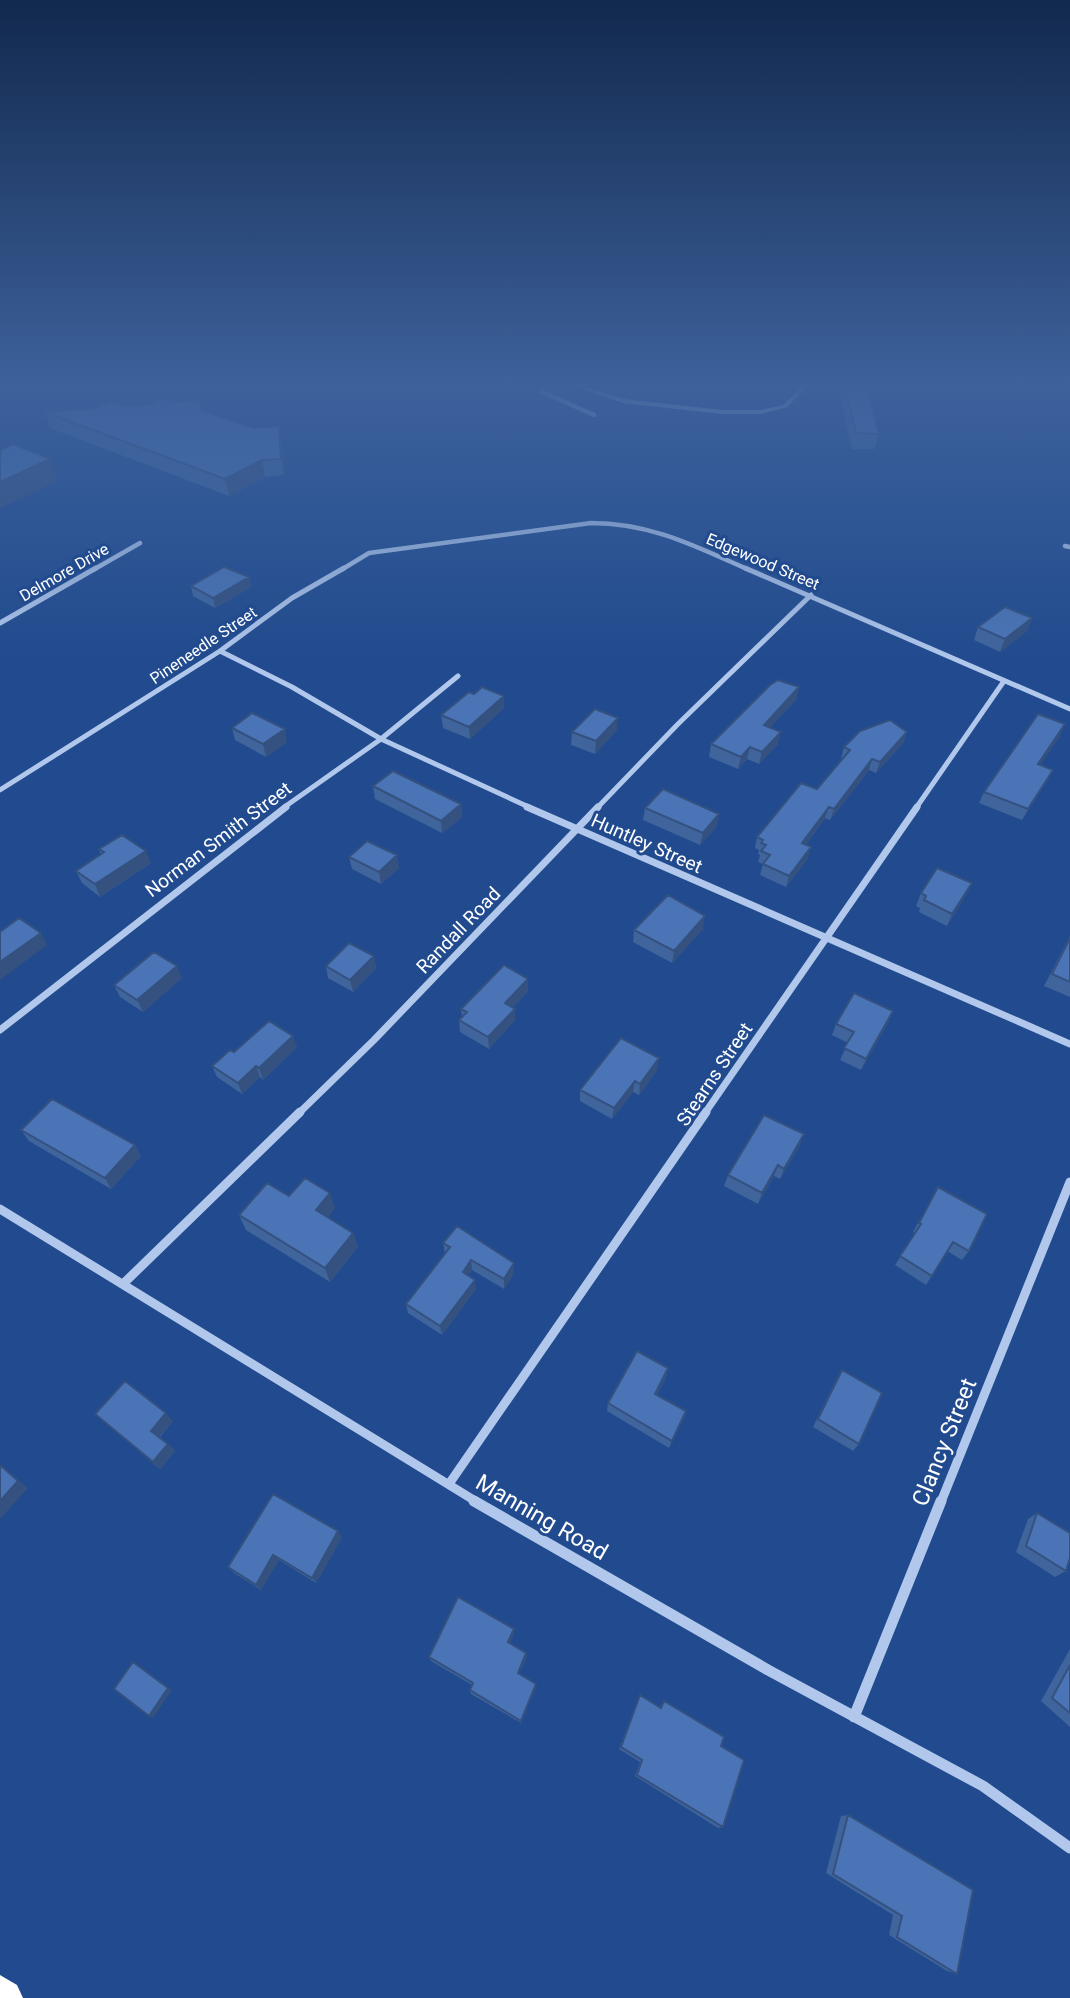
<svg xmlns="http://www.w3.org/2000/svg" width="1070" height="1998" viewBox="0 0 1070 1998" font-family="Roboto,sans-serif">
<style>
.lines{fill:none;stroke-linecap:round;stroke-linejoin:round}
.stream{stroke:#a4c2ed;stroke-width:4.5}
.minor-far4{stroke:#b1c8ec;stroke-width:4.5}
.minor-far3{stroke:#b1c8ec;stroke-width:5}
.minor-far2{stroke:#b1c8ec;stroke-width:7}
.minor-far1{stroke:#b1c8ec;stroke-width:9}
.minor{stroke:#b1c8ec;stroke-width:11}
.tertiary{fill:#b1c8ec;fill-rule:evenodd}
.motorway{fill:#fff;fill-rule:evenodd}
.wall{fill:#40649c}
.shaded-wall{fill:#34517f}
.building{fill:#4a74b5;stroke:#34517f;stroke-width:2}
.labels{text-anchor:middle;stroke-width:6;stroke-linejoin:round;paint-order:stroke}
.far-street-label{font-size:16px;fill:#fff;stroke:#214b8e}
.street-label{font-size:19px;fill:#fff;stroke:#214b8e}
.near-street-label{font-size:23px;fill:#fff;stroke:#214b8e}
</style>
<rect width="100%" height="100%" fill="#214b8e"/>
<g class="lines">
<!-- stream -->
<path class="stream" d="M541,391L594,415"/>
<!-- minor-far4 -->
<path class="minor-far4" d="M1065,546L1070,547
M93,570L140,543
M341,570L369,553L591,523C651,523 695,546 749,570"/>
<!-- minor-far3 -->
<path class="minor-far3" d="M745,568L1070,709
M0,623L96,568
M220,651L292,687L381,739L531,808
M0,790L220,651L292,598L344,568
M283,808L381,739L458,676
M597,808L678,724L811,595
M916,808L1004,681"/>
<!-- minor-far2 -->
<path class="minor-far2" d="M527,807L1070,1044
M0,1030L286,807
M299,1113L374,1040L598,807
M705,1113L917,807"/>
<!-- minor-far1 -->
<path class="minor-far1" d="M0,1209L477,1502
M124,1283L300,1112
M449,1484L706,1112
M941,1502L1070,1182"/>
<!-- minor -->
<path class="minor" d="M474,1501L768,1670L983,1786L1070,1848
M854,1717L941,1501"/>
<!-- tertiary -->
<path class="tertiary" d="M563,382H571L624,399L722,410H761L783,405L806,382H812L787,407L761,414H722L623,403Z"/>
<!-- motorway -->
<path class="motorway" d="M0,1975L17,1985L23,1998H0Z"/>
</g>
<!-- wall -->
<path class="wall" d="M837,382H865L879,434L875,449H852Z
M201,400L204,411L282,443L284,475L265,477L229,496L50,428L45,412Z
M249,577L251,587L215,608L193,596L191,586Z
M1032,618L1027,631L1000,652L974,640L978,627Z
M799,687L796,700L770,727L778,744L759,764L747,759L738,769L709,757L711,744Z
M504,708L470,739L443,728L441,715Z
M232,728L287,742L266,757L235,740Z
M617,730L595,754L571,745L572,732Z
M907,732L903,743L876,773L869,770L830,820L825,818L806,845L808,858L786,887L760,875L763,864L758,862L760,855L758,854L759,850L755,848L757,837L817,789L842,759L841,758L844,747Z
M1060,736L1040,765L1053,770L1047,781L1022,820L979,803L984,792Z
M373,786L461,804L462,817L442,833L375,799Z
M645,808L717,826L700,845L643,820Z
M99,849L151,863L100,897L82,883L76,871L101,855Z
M349,857L399,868L381,884L352,869Z
M921,893L966,895L947,926L919,912L920,908L916,906Z
M703,929L672,963L633,942L634,930Z
M1070,936V997L1044,986Z
M374,956L376,968L353,992L328,978L326,966Z
M182,978L143,1012L120,997L114,985Z
M528,979V991L513,1007L515,1020L489,1049L460,1032L459,1020L462,1017L461,1009Z
M893,1011L888,1023L861,1070L840,1060L848,1043L832,1035L836,1024Z
M297,1047L263,1080L260,1077L242,1094L217,1077L212,1066L234,1052Z
M657,1070L639,1095L633,1092L612,1119L580,1101V1090Z
M21,1130L135,1145L141,1156L111,1189L29,1141Z
M800,1145L780,1179L774,1176L758,1204L724,1186L728,1175Z
M289,1196L335,1208L328,1217L353,1233L358,1247L330,1282L246,1230L239,1215Z
M933,1196L969,1251L962,1260L947,1251L926,1285L895,1265L915,1233L913,1232Z
M443,1243L514,1273L504,1289L472,1270L468,1275L476,1289L442,1335L408,1313L406,1304L445,1253Z
M668,1368L666,1377L657,1395L686,1411L669,1448L607,1411L608,1403Z
M842,1370L859,1444L853,1451L813,1427L837,1378Z
M95,1414L173,1421L160,1437L175,1451L160,1469Z
M1037,1513L1066,1571L1055,1577L1016,1552L1028,1519Z
M342,1537L316,1583L279,1560L261,1590L234,1573L228,1567Z
M514,1629V1633L510,1643L527,1657L519,1674L536,1687L521,1723L471,1694L470,1690L472,1685L431,1661L429,1657Z
M1070,1649V1727L1041,1701Z
M640,1695L660,1707L664,1701L721,1746L723,1827L718,1828L635,1776L640,1762L619,1749Z
M848,1815L957,1974L947,1971L889,1935L893,1915L826,1873L841,1816Z"/>
<!-- shaded-wall -->
<path class="shaded-wall" d="M279,426L282,443L284,475L281,459Z
M50,459L58,480L0,508V482Z
M262,460L265,477L229,496L225,479Z
M249,577L251,587L215,608L213,598Z
M1032,618L1027,631L1000,652L1005,639Z
M799,687L796,700L761,737L764,725Z
M504,696V708L470,739L469,727Z
M618,718L617,730L595,754L596,741Z
M1065,724L1060,736L1033,776L1038,764Z
M285,729L287,742L266,757L263,744Z
M781,732L778,744L759,764L762,752Z
M907,732L903,743L876,773L880,762Z
M750,747L747,759L738,769L741,757Z
M872,759L869,770L830,820L834,809Z
M1053,770L1047,781L1022,820L1028,809Z
M461,804L462,817L442,833L441,821Z
M829,807L825,818L799,854L802,843Z
M719,814L717,826L700,845L703,833Z
M811,847L808,858L786,887L789,876Z
M146,851L151,863L100,897L95,884Z
M397,855L399,868L381,884L379,872Z
M972,883L966,895L947,926L952,914Z
M705,916L703,929L672,963L674,951Z
M41,933L47,945L0,980V962Z
M374,956L376,968L353,992L350,980Z
M177,966L182,978L143,1012L137,1000Z
M528,979V991L505,1015V1003Z
M515,1009V1020L489,1049L488,1037Z
M893,1011L888,1023L861,1070L866,1059Z
M293,1036L297,1047L263,1080L259,1068Z
M659,1058L657,1070L639,1095L640,1084Z
M256,1066L260,1077L242,1094L238,1083Z
M635,1081L633,1092L612,1119L614,1108Z
M804,1134L800,1145L780,1179L784,1169Z
M135,1145L141,1156L111,1189L105,1178Z
M778,1165L774,1176L758,1204L762,1193Z
M330,1193L335,1208L322,1225L316,1210Z
M353,1233L358,1247L330,1282L325,1268Z
M471,1260L472,1270L464,1281L463,1272Z
M514,1263V1273L504,1289V1279Z
M475,1280L476,1289L442,1335L440,1326Z
M668,1368L666,1377L653,1402L655,1394Z
M686,1411L684,1419L669,1448L672,1441Z
M166,1413L173,1421L158,1438L151,1431Z
M168,1444L175,1451L160,1469L153,1462Z
M0,1464L28,1488L0,1519Z
M338,1531L342,1537L316,1583L312,1578Z
M273,1555L279,1560L261,1590L256,1585Z
M514,1629V1633L509,1647L508,1642Z
M526,1653L527,1657L518,1677V1673Z
M133,1662L137,1664L172,1690L153,1718L149,1716Z
M536,1684V1687L521,1723V1721Z"/>
<!-- building -->
<path class="building" d="M844,382H865L879,434L856,433Z
M164,397L177,402L201,400V410L254,428L279,426L281,459L262,460L225,479L45,412L96,408L112,401L126,406L150,404Z
M13,444L50,459L0,482V450Z
M224,567L249,577L213,598L191,586Z
M1005,607L1032,618L1005,639L978,627Z
M778,680L799,687L764,725L781,732L762,752L750,747L741,757L711,744L770,685Z
M482,687L504,696L469,727L441,715L469,692L474,694Z
M595,709L618,718L596,741L572,732Z
M252,713L285,729L263,744L232,728Z
M1038,714L1065,724L1038,764L1053,770L1028,809L984,792Z
M890,720L907,732L880,762L872,759L834,809L829,807L802,843L811,847L789,876L763,864L770,855L761,851L766,845L761,843L763,840L757,837L801,783L817,789L850,750L844,747L860,731Z
M393,771L461,804L441,821L373,786Z
M663,789L719,814L703,833L645,808Z
M122,835L146,851L95,884L76,871L104,852L99,849Z
M367,841L397,855L379,872L349,857Z
M937,868L972,883L952,914L924,900L926,896L921,893Z
M668,895L705,916L674,951L634,930Z
M19,918L41,933L0,962V932Z
M1070,938V982L1052,974Z
M349,943L374,956L350,980L326,966Z
M154,952L177,966L137,1000L114,985Z
M504,965L528,979L505,1003L515,1009L488,1037L459,1020L467,1012L461,1009Z
M854,993L893,1011L866,1059L844,1048L854,1032L836,1024Z
M269,1021L293,1036L259,1068L256,1066L238,1083L212,1066L230,1050L234,1052Z
M621,1038L659,1058L640,1084L635,1081L614,1108L580,1090Z
M52,1099L135,1145L105,1178L21,1130Z
M764,1115L804,1134L784,1169L778,1165L762,1193L728,1175Z
M305,1178L330,1193L316,1210L353,1233L325,1268L239,1215L267,1183L289,1196Z
M938,1187L987,1214L969,1251L953,1242L932,1276L900,1256L921,1224L919,1223Z
M457,1226L514,1263L504,1279L471,1260L463,1272L475,1280L440,1326L406,1304L450,1247L443,1243Z
M637,1351L668,1368L655,1394L686,1411L672,1441L608,1403Z
M842,1370L882,1393L859,1444L818,1419Z
M125,1381L166,1413L151,1431L168,1444L153,1462L95,1414Z
M0,1465L18,1481L0,1501Z
M273,1494L338,1531L312,1578L273,1555L256,1585L228,1567Z
M1037,1513L1070,1533V1558L1066,1571L1026,1546Z
M458,1597L514,1629L508,1642L526,1653L518,1673L536,1684L521,1721L470,1690L473,1683L429,1657Z
M133,1662L168,1688L149,1716L114,1689Z
M1070,1665V1713L1052,1698Z
M640,1695L661,1708L664,1701L724,1737L721,1746L744,1760L723,1827L637,1775L642,1760L621,1747Z
M848,1815L973,1890L957,1974L897,1937L902,1916L833,1874Z"/>
<!-- sky -->
<linearGradient id="sky" x2="0" y2="1"><stop stop-color="#12294e"/><stop offset="0.58" stop-color="#3d619b"/><stop offset="1" stop-color="#3d619b" stop-opacity="0"/></linearGradient>
<rect width="1070" height="661" fill="url(#sky)"/>
<g class="labels">
<!-- far-street labels -->
<g class="far-street-label">
<text transform="translate(763 561) rotate(23)" y="6">Edgewood Street</text>
<text transform="translate(64 572) rotate(-30)" y="6">Delmore Drive</text>
<text transform="translate(203 645) rotate(-34)" y="6">Pineneedle Street</text>
</g>
<!-- street labels -->
<g class="street-label">
<text transform="translate(218 839) rotate(-37)" y="7">Norman Smith Street</text>
<text transform="translate(647 843) rotate(24)" y="7">Huntley Street</text>
<text transform="translate(458 930) rotate(-46)" y="7">Randall Road</text>
<text transform="translate(714 1074) rotate(-56)" y="7">Stearns Street</text>
</g>
<!-- near-street labels -->
<g class="near-street-label">
<text transform="translate(944 1442) rotate(-68)" y="8">Clancy Street</text>
<text transform="translate(542 1517) rotate(30)" y="8">Manning Road</text>
</g>
</g>
</svg>
